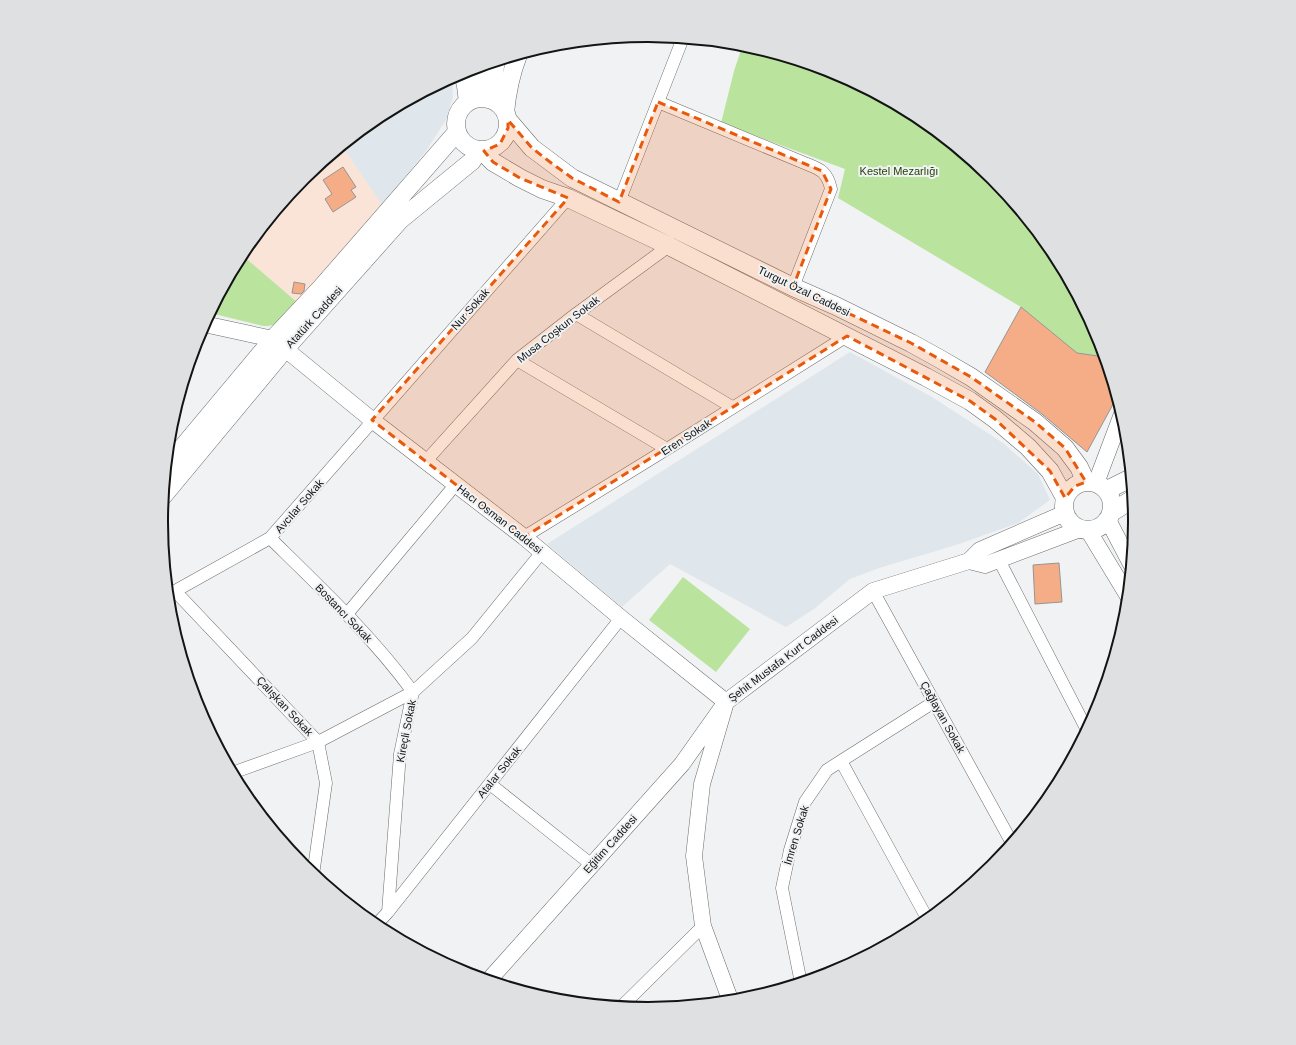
<svg xmlns="http://www.w3.org/2000/svg" width="1296" height="1045" viewBox="0 0 1296 1045" font-family="Helvetica,sans-serif">
<style>
.commercial{fill:#fae3d7}
.built{fill:#dfe6ec}
.green{fill:#bae49e}
.building{fill:#f4ad86;stroke:#969594}
.lines{fill:none;stroke-linecap:round;stroke-linejoin:round}
.minor-casing{stroke:#6a6b6b;stroke-width:13}
.secondary-casing{stroke:#6a6b6b;stroke-width:17}
.primary-casing{stroke:#6a6b6b;stroke-width:19}
.minor{stroke:#fff;stroke-width:12}
.secondary{stroke:#fff;stroke-width:16}
.primary{stroke:#fff;stroke-width:18}
.marked{fill:#e8590c;fill-opacity:0.2;stroke:#e8590c;stroke-width:3;stroke-dasharray:8 5;stroke-linejoin:round}
.labels{text-anchor:middle;stroke-width:4;stroke-linejoin:round;paint-order:stroke}
.park-label{font-size:11px;fill:#234204;stroke:#f1f2f3}
.street-label{font-size:11px;fill:#131414;stroke:#f1f2f3}
.rim{fill:none;stroke:#131414;stroke-width:2}
</style>
<rect width="100%" height="100%" fill="#f1f2f3"/>
<!-- commercial -->
<path class="commercial" d="M342,146L382,205L298,303L241,254L304,177Z"/>
<!-- built -->
<path class="built" d="M452,77L453,97L446,120L426,151L382,205L342,146L377,117Z
M850,352L932,397L1003,443L1038,474L1050,500L1018,523L956,545L879,568L850,579L814,609L786,627L670,564L622,607L547,544Z"/>
<!-- green -->
<path class="green" d="M743,44L835,72L919,117L993,178L1053,252L1098,336L1105,357L1077,353L1021,307L838,198L845,169L721,123L734,71Z
M241,254L298,303C286,315 281,327 263,326L210,313Z
M1135,514V523L1133,553C1125,538 1126,527 1135,514Z
M683,577L750,629L716,672L649,620Z"/>
<!-- building -->
<path class="building" d="M343,167L356,187L351,190L356,197L333,212L325,199L332,194L323,180Z
M294,282L305,284L304,291L301,294L292,293Z
M1021,307L1077,353L1105,357L1117,397L1087,452L1042,414L985,372Z
M1059,563L1062,602L1035,604L1033,565Z"/>
<g class="lines">
<defs>
<path id="minor" d="M658,102L802,162C819,169 827,170 831,189L793,287
M619,202L683,38
M576,314L732,407
M517,360L667,449
M426,461L517,360L576,314L669,246
M524,537L667,449L847,336
M999,560L1087,730
M175,591L318,742L326,783L313,875
M873,591L1012,843
M168,595L270,538L568,198
M347,614L456,484
M841,761L928,920
M232,773L318,742L413,692C372,636 320,587 270,538
M490,784L592,865
M388,912L400,754L413,692L472,638L542,552
M375,926L388,912L621,618
M801,983L782,888L790,850L805,802L827,770L841,761L934,702
M621,1007L703,926"/>
<path id="secondary" d="M204,324L273,339L372,420L524,537L621,618L726,702L682,764L488,981
M1096,483L1122,414
M1108,520L1131,564
M1088,530L1128,596
M969,561L985,565L1080,529
M731,1002L703,926L694,856L702,784L726,702L873,591L969,561L980,550L1065,513"/>
<path id="primary" d="M478,67L482,96
M463,72L466,86L468,102
M456 124a26 26 0 1 1 52 0a26 26 0 1 1-52 0Z
M488,99L496,62
M505,112C507,92 511,73 518,55
M508,120L532,148L572,178L793,287L836,306L911,343L940,359L971,377L1035,422L1065,448L1079,467L1086,482
M484,151L488,157L493,162L520,178L542,189L568,198L669,246L926,377L970,401L995,419L1028,447L1050,471L1065,498
M166,467L273,339L321,288L457,132
M1064 506a24 24 0 1 1 48 0a24 24 0 1 1-48 0Z
M1107,490L1131,478
M163,496L285,349L400,220L472,161L478,150
M1112,512L1133,499"/>
</defs>
<!-- minor casing -->
<use href="#minor" class="minor-casing"/>
<!-- secondary casing -->
<use href="#secondary" class="secondary-casing"/>
<!-- primary casing -->
<use href="#primary" class="primary-casing"/>
<!-- minor -->
<use href="#minor" class="minor"/>
<!-- secondary -->
<use href="#secondary" class="secondary"/>
<!-- primary -->
<use href="#primary" class="primary"/>
</g>
<!-- marked area -->
<path class="marked" d="M658,102L822,171L831,189L793,287L911,343L971,377L1035,422L1065,448L1086,482L1075,486L1065,498L1050,471L995,419L970,401L847,336L524,537L372,420L568,198L520,178L493,162L484,151L500,144L508,128V120L532,148L550,162L572,178L619,202Z"/>
<g class="labels">
<!-- park labels -->
<g class="park-label">
<text x="899" y="175">Kestel Mezarlığı</text>
</g>
<!-- street labels -->
<g class="street-label">
<text transform="translate(804 291) rotate(26)" y="4">Turgut Özal Caddesi</text>
<text transform="translate(470 309) rotate(-49)" y="4">Nur Sokak</text>
<text transform="translate(314 317) rotate(-48)" y="4">Atatürk Caddesi</text>
<text transform="translate(558 329) rotate(-38)" y="4">Musa Coşkun Sokak</text>
<text transform="translate(686 437) rotate(-33)" y="4">Eren Sokak</text>
<text transform="translate(299 506) rotate(-49)" y="4">Avcılar Sokak</text>
<text transform="translate(500 519) rotate(38)" y="4">Hacı Osman Caddesi</text>
<text transform="translate(344 613) rotate(46)" y="4">Bostancı Sokak</text>
<text transform="translate(783 659) rotate(-37)" y="4">Şehit Mustafa Kurt Caddesi</text>
<text transform="translate(285 706) rotate(47)" y="4">Çalışkan Sokak</text>
<text transform="translate(943 717) rotate(61)" y="4">Çağlayan Sokak</text>
<text transform="translate(406 731) rotate(-79)" y="4">Kireçli Sokak</text>
<text transform="translate(499 772) rotate(-51)" y="4">Atalar Sokak</text>
<text transform="translate(796 835) rotate(-73)" y="4">İmren Sokak</text>
<text transform="translate(610 844) rotate(-48)" y="4">Eğitim Caddesi</text>
</g>
</g>
<!-- crop -->
<path d="M0 0H1296V1045H0ZM168 522a480 480 0 1 1 960 0a480 480 0 1 1-960 0Z" fill="#dfe0e1" fill-rule="evenodd"/>
<path class="rim" d="M168 522a480 480 0 1 1 960 0a480 480 0 1 1-960 0Z"/>
</svg>
